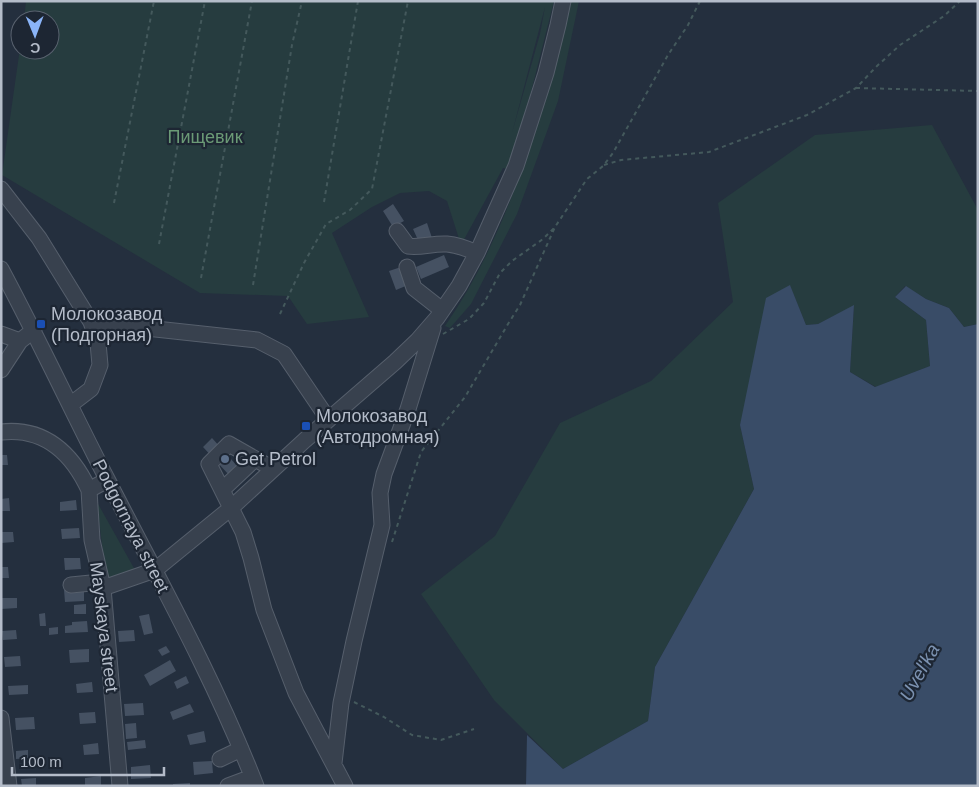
<svg xmlns="http://www.w3.org/2000/svg" width="979" height="787" viewBox="0 0 979 787" font-family="Arial,sans-serif">
<style>
.green{fill:#263c3f;fill-rule:evenodd}
.water{fill:#394c67}
.building{fill:#455162}
.lines{fill:none;stroke-linecap:round;stroke-linejoin:round}
.minor-casing{stroke:#565f6c;stroke-width:17}
.path{stroke:#44595c;stroke-width:2;stroke-dasharray:4 4;stroke-linecap:butt}
.minor{stroke:#38414e;stroke-width:15}
.transit-dot{fill:#1a4fb4;stroke:#1d2633;stroke-width:2}
.service-dot{fill:#5c6f8a;stroke:#1d2633;stroke-width:2}
.labels{text-anchor:middle;stroke-width:4.5;stroke-linejoin:round;paint-order:stroke}
.park-label{font-size:18px;fill:#6b9a76;stroke:#1d2633}
.poi-label{font-size:18px;fill:#b4bcc9;stroke:#1d2633;text-anchor:start}
.street-label{font-size:18px;fill:#b4bcc9;stroke:#1d2633}
.water-label{font-size:19px;font-style:italic;fill:#7c92b1;stroke:#1d2633}
</style>
<rect width="100%" height="100%" fill="#242f3e"/>
<!-- green -->
<path class="green" d="M26,1H554L529,100L509,169L503,168L461,245L447,201L429,191L400,193L372,207L332,233L369,317L307,324L288,296L200,293L2,175L20,48V50H50V20H24ZM545,7L540,34L512,133Z
M570,1H579L558,101L517,214L471,304L450,328L445,326C485,268 511,204 533,137C548,92 561,47 570,1Z
M932,125L978,210V324L964,327L949,308L926,299L905,286L895,297L926,320L930,366L876,387L850,372L854,306L818,324L806,325L790,286L740,425L754,489L655,667L648,721L563,769L494,700L421,594L495,536L560,423L651,381L733,302L718,203L815,135Z
M97,502L135,570L106,579Z"/>
<!-- water -->
<path class="water" d="M790,285L806,325L818,324L854,305L850,372L875,387L930,366L926,320L895,297L906,286L926,299L949,308L964,327L978,324V786H526L527,735L563,769L648,721L655,667L754,489L740,425L766,298Z"/>
<!-- building -->
<path class="building" d="M393,204L404,221L393,227L383,211Z
M427,223L432,238L422,242L421,239L418,240L413,229Z
M444,255L449,267L421,279L416,267Z
M401,267L408,285L396,290L389,271Z
M212,438L239,468L230,476L203,447Z
M1,455H7L8,465H1Z
M9,498L10,511H1V499Z
M76,500L77,510L60,511V502Z
M79,528L80,538L62,539L61,529Z
M1,532H13L14,542L1,543Z
M64,558H80L81,569L65,570Z
M1,567H8L9,578H1Z
M84,589V601L65,602L64,590Z
M1,598H17V608L1,609Z
M86,604V614H74V605Z
M45,613L46,626H40L39,614Z
M149,614L153,633L144,635L139,616Z
M87,621L88,632L65,633V626L72,625V622Z
M58,627V634L49,635V628Z
M16,630L17,639L3,640L2,631Z
M134,630L135,641L119,642L118,631Z
M166,646L170,652L162,656L158,650Z
M89,649V662L70,663L69,650Z
M20,656L21,666L5,667L4,657Z
M170,660L176,671L150,686L144,675Z
M186,676L189,683L177,689L174,682Z
M92,682L93,692L77,693L76,684Z
M28,685V694L9,695L8,686Z
M143,703L144,715L125,716L124,704Z
M190,704L194,712L173,720L170,712Z
M95,712L96,723L80,724L79,713Z
M34,717L35,729L16,730L15,718Z
M136,723L137,738L126,739L125,724Z
M204,731L206,742L190,745L187,735Z
M145,740L146,748L128,750L127,742Z
M98,743L99,754L84,755L83,745Z
M28,750V758L16,759V751Z
M212,761L213,773L194,775L193,762Z
M150,765L151,778L131,779V767Z
M101,776V785L85,786V778Z
M36,778V786H22L21,779Z
M190,783V786H173V784Z"/>
<g class="lines">
<defs>
<path id="minor" d="M1,189L39,238L91,322L98,343L100,365L91,389L70,405
M397,231L408,246C421,248 433,243 447,244C458,245 468,249 477,253
M407,267L414,288L442,310
M1,269C38,338 71,409 107,479C159,580 215,680 256,786
M91,322L257,340L284,354L328,419
M1,334L20,341
M1,370L20,341L34,330
M1,432C44,427 72,453 89,490
M273,469L229,444L209,464L243,532L251,558L264,610L296,693L345,786
M107,480L89,490L92,540L103,588L120,786
M222,490L255,459
M71,585L101,582
M103,588L155,570L231,508L305,440L395,362L417,341L437,318L459,286L477,253L516,166L546,73L558,25L563,1
M1,718L9,786
M220,759L241,749
M334,763L341,703L354,641L382,525L380,493L384,474L408,409L433,328
M228,786L252,777"/>
</defs>
<!-- minor casing -->
<use href="#minor" class="minor-casing"/>
<!-- path -->
<path class="path" d="M856,88L978,91
M604,165L621,160L709,152L807,115L856,88L877,66L900,45L944,16L960,1
M324,202L358,1
M114,203L154,1
M159,244L205,1
M201,278L252,1
M253,285L292,45L302,1
M280,314L304,263L326,224L350,210L372,189L408,1
M443,334L469,319L484,303L500,273L512,261L543,239L555,227L587,179L603,166L613,153L668,55L688,25L700,1
M392,542L421,452L465,397L508,324L520,305L555,227
M354,702L384,717L412,735L441,740L474,729"/>
<!-- minor -->
<use href="#minor" class="minor"/>
</g>
<!-- markers -->
<g class="transit-dot">
<rect x="36" y="319" width="10" height="10" rx="2.5"/>
<rect x="301" y="421" width="10" height="10" rx="2.5"/>
</g>
<circle class="service-dot" cx="225" cy="459" r="5"/>
<g class="labels">
<!-- park labels -->
<g class="park-label">
<text x="205" y="143">Пищевик</text>
</g>
<!-- poi labels -->
<g class="poi-label">
<text x="51" y="320">Молокозавод<tspan x="51" dy="21">(Подгорная)</tspan></text>
<text x="316" y="422">Молокозавод<tspan x="316" dy="21">(Автодромная)</tspan></text>
<text x="235" y="465">Get Petrol</text>
</g>
<!-- street labels -->
<g class="street-label">
<text transform="translate(131 526) rotate(63)" y="6">Podgornaya street</text>
<text transform="translate(104 627) rotate(83)" y="6">Mayskaya street</text>
</g>
<!-- water labels -->
<g class="water-label">
<text transform="translate(919 672) rotate(-61)" y="7">Uvel'ka</text>
</g>
</g>
<!-- border -->
<rect width="979" height="787" fill="none" stroke="#b4bcc9" stroke-width="5"/>
<!-- north arrow -->
<g transform="translate(35 35) rotate(179)"><circle r="24" fill="#1d2633" stroke="#59626f"/>
<path d="M0-4L9 19L0 12L-9 19Z" fill="#8ab4f8"/>
<text y="-8" font-size="14" font-weight="bold" text-anchor="middle" fill="#b4bcc9">С</text>
</g>
<!-- scale -->
<path d="M12 767v8h152v-8" fill="none" stroke="#b4bcc9" stroke-width="2.5"/>
<text x="20" y="767" font-size="15" fill="#b4bcc9" stroke="#1d2633" stroke-width="4" paint-order="stroke">100 m</text>
</svg>
